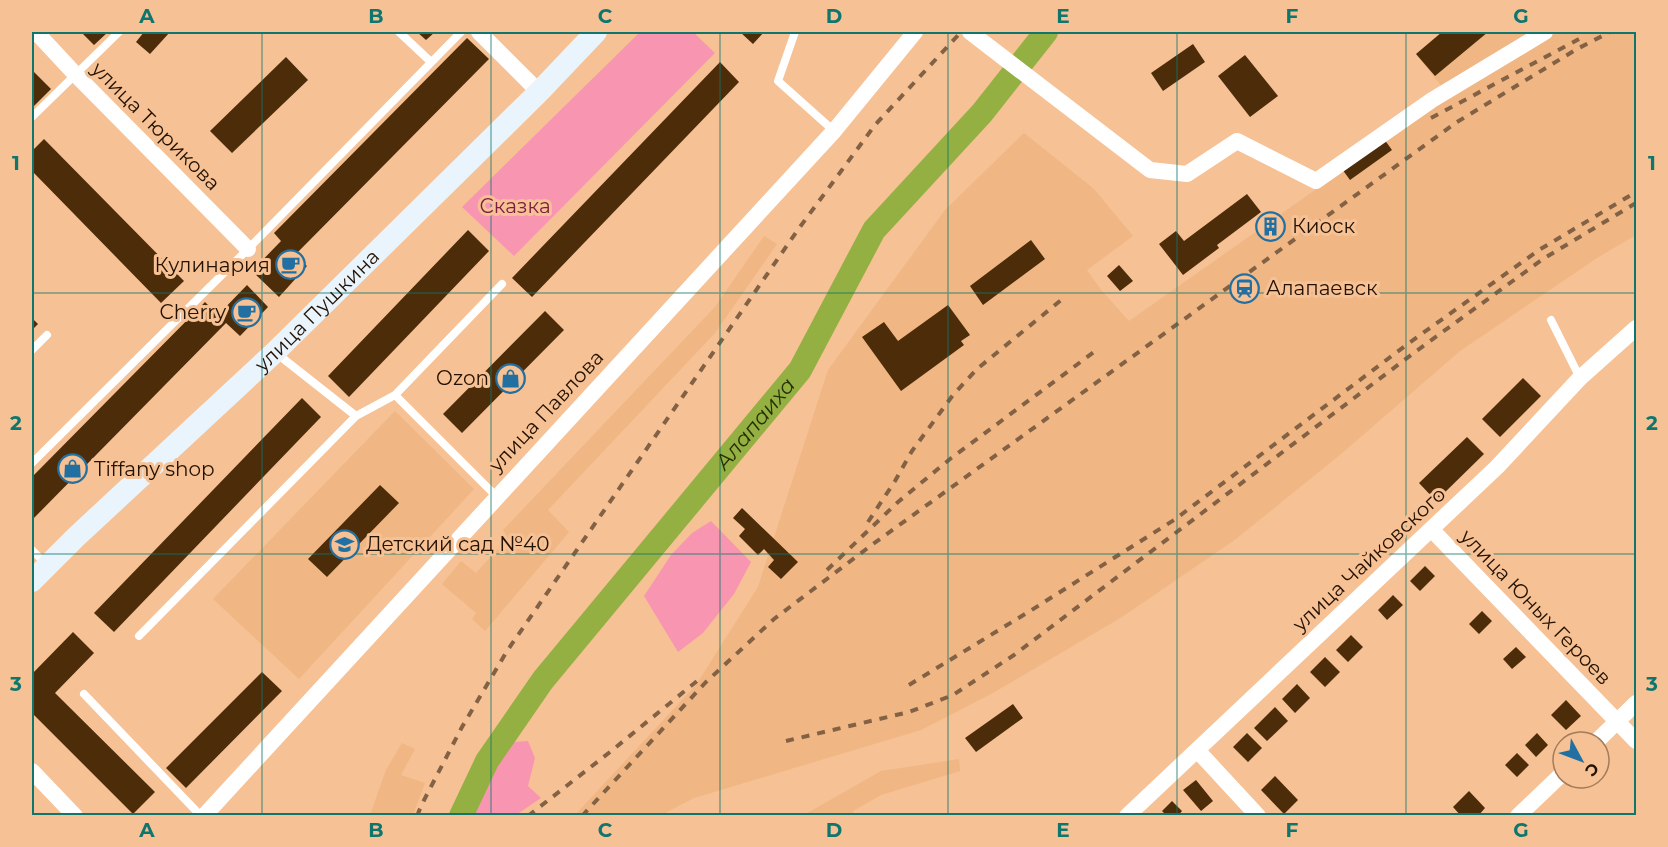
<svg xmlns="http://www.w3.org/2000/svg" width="1668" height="847" viewBox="0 0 1668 847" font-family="Montserrat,sans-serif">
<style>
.built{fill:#f0b683}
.green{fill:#f896b2}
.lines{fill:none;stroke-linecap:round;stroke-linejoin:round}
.river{stroke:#94b042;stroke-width:24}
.building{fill:#4d2c09}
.lane{stroke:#fff;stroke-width:8}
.street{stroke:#fff;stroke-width:16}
.secondary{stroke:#e9f4fc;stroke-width:22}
.rail{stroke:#836144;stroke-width:4;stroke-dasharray:8 8;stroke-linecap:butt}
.grid{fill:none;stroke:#0f766e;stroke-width:1.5;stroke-opacity:0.55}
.labels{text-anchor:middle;stroke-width:6;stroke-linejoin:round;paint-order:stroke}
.street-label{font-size:20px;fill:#231102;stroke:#f6c194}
.park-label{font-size:20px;fill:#7d1b42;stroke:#f6c194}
.poi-label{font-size:20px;fill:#231102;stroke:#f6c194;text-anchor:start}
.water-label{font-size:21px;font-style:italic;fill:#263103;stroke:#f6c194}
.neatline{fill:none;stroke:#0f766e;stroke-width:2}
.grid-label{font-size:20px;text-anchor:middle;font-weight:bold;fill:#0f766e}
</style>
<rect width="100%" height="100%" fill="#f6c194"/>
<!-- built -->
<path class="built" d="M1442,32H1636V235L1597,258L1460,351L1341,454L1236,539L1122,617L993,693L921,730L694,798L661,815L574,816L696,685L758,587L828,370L945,210L1024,133L1094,189L1133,236L1087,270L1102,291L1129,321L1449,96L1416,54Z
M764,236L777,244L715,333L548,510L569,532L485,631L472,619L476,613L442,584L461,561L476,573L508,538L503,530L715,307Z
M395,411L474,489L299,679L213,599Z
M402,743L415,749L401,775L425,783L413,815H370L386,770Z
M959,759L960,771L881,795L853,811L855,815H804L881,771Z"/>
<!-- green -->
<path class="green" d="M640,32H693L715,53L514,256L462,207Z
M711,521L751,562L734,594L703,633L678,652L644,596L671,555L692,533Z
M528,741L535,758L528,786L541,798L516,815H470L477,794L513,742Z"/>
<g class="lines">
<!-- river -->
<path class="river" id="s1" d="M461,816L487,761L543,680L800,370L874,230L982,113L1046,32"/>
</g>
<!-- building -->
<path class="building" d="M81,32H108L94,45Z
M144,32H170L150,54L136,42Z
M417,32H435L426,40Z
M740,32H764L753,44Z
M1442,32H1488L1435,76L1416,54Z
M467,38L489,59L295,255L307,266L279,297L252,271L281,241L274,233Z
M1193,44L1205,62L1163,91L1151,73Z
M1245,55L1278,96L1250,117L1218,76Z
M286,57L308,80L232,153L210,131Z
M720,62L739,82L532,297L512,278Z
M32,70L51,89L32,108Z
M44,139L184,281L161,303L32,171V151Z
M1384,139L1392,150L1350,180L1342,169Z
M1247,194L1261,212L1217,245L1219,248L1183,275L1159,244L1176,231L1184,241Z
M1273,218L1278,227L1270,233L1265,225Z
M468,230L489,251L349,397L328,376Z
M1031,240L1045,259L983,305L970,286Z
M1119,265L1133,281L1120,291L1107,276Z
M247,285L268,307L240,336L226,323L32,520V477L205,302L218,315Z
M948,305L970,335L961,341L964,345L901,391L862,337L884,322L898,341Z
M545,311L564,330L462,433L443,414Z
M32,318L38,324L32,330Z
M1523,378L1541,396L1500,437L1482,419Z
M302,398L321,417L114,632L94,613Z
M1467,437L1484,454L1436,501L1419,483Z
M380,485L399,503L327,577L308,559Z
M742,508L798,562L781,579L768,567L774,560L764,549L758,555L739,536L745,529L733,518Z
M1425,566L1435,576L1420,591L1410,581Z
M1393,595L1403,605L1387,620L1378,610Z
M1482,611L1492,621L1479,634L1469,624Z
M73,632L94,653L55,693L155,792L133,814L32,713V674Z
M1351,635L1363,647L1348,662L1336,650Z
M1516,647L1526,657L1512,669L1503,659Z
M1325,657L1340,672L1325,687L1310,672Z
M262,672L282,691L186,788L166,768Z
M1297,684L1310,698L1295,713L1282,699Z
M1566,700L1581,716L1566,730L1551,715Z
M1013,704L1023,718L976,752L965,738Z
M1275,707L1288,721L1267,741L1254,728Z
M1247,733L1262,748L1248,762L1233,747Z
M1537,733L1548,745L1536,757L1525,745Z
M1517,753L1529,765L1517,777L1505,765Z
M1275,776L1298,800L1284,814L1261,790Z
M1196,780L1213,801L1201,811L1183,790Z
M1469,791L1485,808L1478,816H1461L1453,807Z
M1172,801L1182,811L1178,816H1167L1162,811Z"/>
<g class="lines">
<!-- lane -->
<path class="lane" d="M399,32L431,62
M795,32L778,81L834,131
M32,117L119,32
M1551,320L1580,378
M32,350L47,335
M276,353L356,416L395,395L496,496
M395,395L502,284
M32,463L248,249L461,32
M32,550L47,565
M139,636L356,416
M84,694L201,816"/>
<!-- street -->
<path class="street" d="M36,32L76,75L248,249
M479,32L539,92
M970,32L1150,170L1187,174L1237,141L1316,181L1432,100L1545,32
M1431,529L1636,741
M1596,742L1636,703
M1197,750L1258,816
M32,771L75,816
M204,816L834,131L915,32
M1127,816L1497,467L1580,378L1636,328
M1518,816L1563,773"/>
<!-- secondary -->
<path class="secondary" id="s2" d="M32,581L76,537L275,352L539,92L596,32"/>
<!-- rail -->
<path class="rail" d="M1431,118L1579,39
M868,522L895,481L912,451L953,395L977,369L1066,296
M827,570L898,502L950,459L1098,349
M909,685L1030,611L1174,520L1409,343L1539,250L1636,192
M786,741L909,712L953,695L1014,655L1415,352L1543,259L1636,203
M417,816L422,804L462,727L507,651L797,231L875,125L961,32
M528,816L610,752L697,681
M582,816L705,683L774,619L873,544L1457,122L1577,49L1610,32"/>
</g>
<!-- grid -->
<path class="grid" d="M262,32V816M491,32V816M720,32V816M948,32V816M1177,32V816M1406,32V816M32,293H1636M32,554H1636"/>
<!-- icons -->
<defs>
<symbol id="building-ring" viewBox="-11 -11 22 22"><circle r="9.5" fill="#f6c194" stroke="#2270a2" stroke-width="1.5"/><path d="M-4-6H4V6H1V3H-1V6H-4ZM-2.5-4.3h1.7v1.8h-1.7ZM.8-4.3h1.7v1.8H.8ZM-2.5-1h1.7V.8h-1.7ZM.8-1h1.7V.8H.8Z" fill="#2270a2"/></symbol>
<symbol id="cafe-ring" viewBox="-11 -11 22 22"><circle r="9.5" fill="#f6c194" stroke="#2270a2" stroke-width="1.5"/><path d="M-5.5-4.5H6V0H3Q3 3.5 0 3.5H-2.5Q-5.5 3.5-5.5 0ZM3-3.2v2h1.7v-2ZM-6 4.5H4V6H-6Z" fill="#2270a2"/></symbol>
<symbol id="station-ring" viewBox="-11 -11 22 22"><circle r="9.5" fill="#f6c194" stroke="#2270a2" stroke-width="1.5"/><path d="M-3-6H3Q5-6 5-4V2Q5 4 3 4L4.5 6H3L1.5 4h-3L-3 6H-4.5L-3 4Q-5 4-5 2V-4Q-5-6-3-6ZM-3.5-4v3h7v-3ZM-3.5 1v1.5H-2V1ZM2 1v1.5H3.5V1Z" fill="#2270a2"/></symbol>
<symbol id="shop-ring" viewBox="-11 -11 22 22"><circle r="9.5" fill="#f6c194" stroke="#2270a2" stroke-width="1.5"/><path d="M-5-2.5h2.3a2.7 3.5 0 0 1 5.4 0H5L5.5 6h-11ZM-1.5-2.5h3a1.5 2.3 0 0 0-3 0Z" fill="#2270a2"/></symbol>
<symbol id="school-ring" viewBox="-11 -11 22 22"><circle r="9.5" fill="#f6c194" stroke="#2270a2" stroke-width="1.5"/><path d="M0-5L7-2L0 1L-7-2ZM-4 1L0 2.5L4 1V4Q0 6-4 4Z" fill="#2270a2"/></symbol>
</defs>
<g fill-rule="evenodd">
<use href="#building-ring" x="1254" y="210" width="33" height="33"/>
<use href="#cafe-ring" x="274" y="248" width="33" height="33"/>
<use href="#station-ring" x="1228" y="272" width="33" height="33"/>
<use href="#cafe-ring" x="230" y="296" width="33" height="33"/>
<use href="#shop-ring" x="494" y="362" width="33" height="33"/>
<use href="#shop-ring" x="56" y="452" width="33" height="33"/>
<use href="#school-ring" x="328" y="528" width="33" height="33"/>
</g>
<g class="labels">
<!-- street labels -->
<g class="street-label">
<text transform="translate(156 126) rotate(45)" y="7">улица Тюрикова</text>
<text dy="7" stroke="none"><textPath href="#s2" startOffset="393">улица Пушкина</textPath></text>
<text transform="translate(546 411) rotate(-47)" y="7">улица Павлова</text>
<text transform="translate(1369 559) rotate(-43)" y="7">улица Чайковского</text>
<text transform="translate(1536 607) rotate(46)" y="7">улица Юных Героев</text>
</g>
<!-- park labels -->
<g class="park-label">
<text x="515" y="213">Сказка</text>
</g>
<!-- poi labels -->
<g class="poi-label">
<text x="1292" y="233">Киоск</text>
<text x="270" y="272" text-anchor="end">Кулинария</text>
<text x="1266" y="295">Алапаевск</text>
<text x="226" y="319" text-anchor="end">Cherry</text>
<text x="489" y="385" text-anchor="end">Ozon</text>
<text x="94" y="476">Tiffany shop</text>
<text x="366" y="551">Детский сад №40</text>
</g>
<!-- water labels -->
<g class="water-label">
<text dy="7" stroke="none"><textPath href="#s1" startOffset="492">Алапаиха</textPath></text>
</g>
</g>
<!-- border -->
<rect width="1668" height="847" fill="none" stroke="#f6c194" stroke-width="66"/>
<!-- north arrow -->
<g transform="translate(1581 760) rotate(131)"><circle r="28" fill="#f6c194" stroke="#a27b5a" stroke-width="1.5"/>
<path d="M0-4.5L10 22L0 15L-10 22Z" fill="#2270a2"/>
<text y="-9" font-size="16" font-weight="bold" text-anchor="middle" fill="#231102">С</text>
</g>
<rect x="33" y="33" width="1602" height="781" class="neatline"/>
<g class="grid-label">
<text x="147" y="23">A</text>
<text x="376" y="23">B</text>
<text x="605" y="23">C</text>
<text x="834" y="23">D</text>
<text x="1063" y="23">E</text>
<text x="1292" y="23">F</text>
<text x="1521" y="23">G</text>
<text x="16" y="170">1</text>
<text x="1652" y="170">1</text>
<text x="16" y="430">2</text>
<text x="1652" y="430">2</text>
<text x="16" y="691">3</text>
<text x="1652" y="691">3</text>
<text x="147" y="837">A</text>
<text x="376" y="837">B</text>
<text x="605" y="837">C</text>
<text x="834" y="837">D</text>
<text x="1063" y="837">E</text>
<text x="1292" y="837">F</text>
<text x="1521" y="837">G</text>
</g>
</svg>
